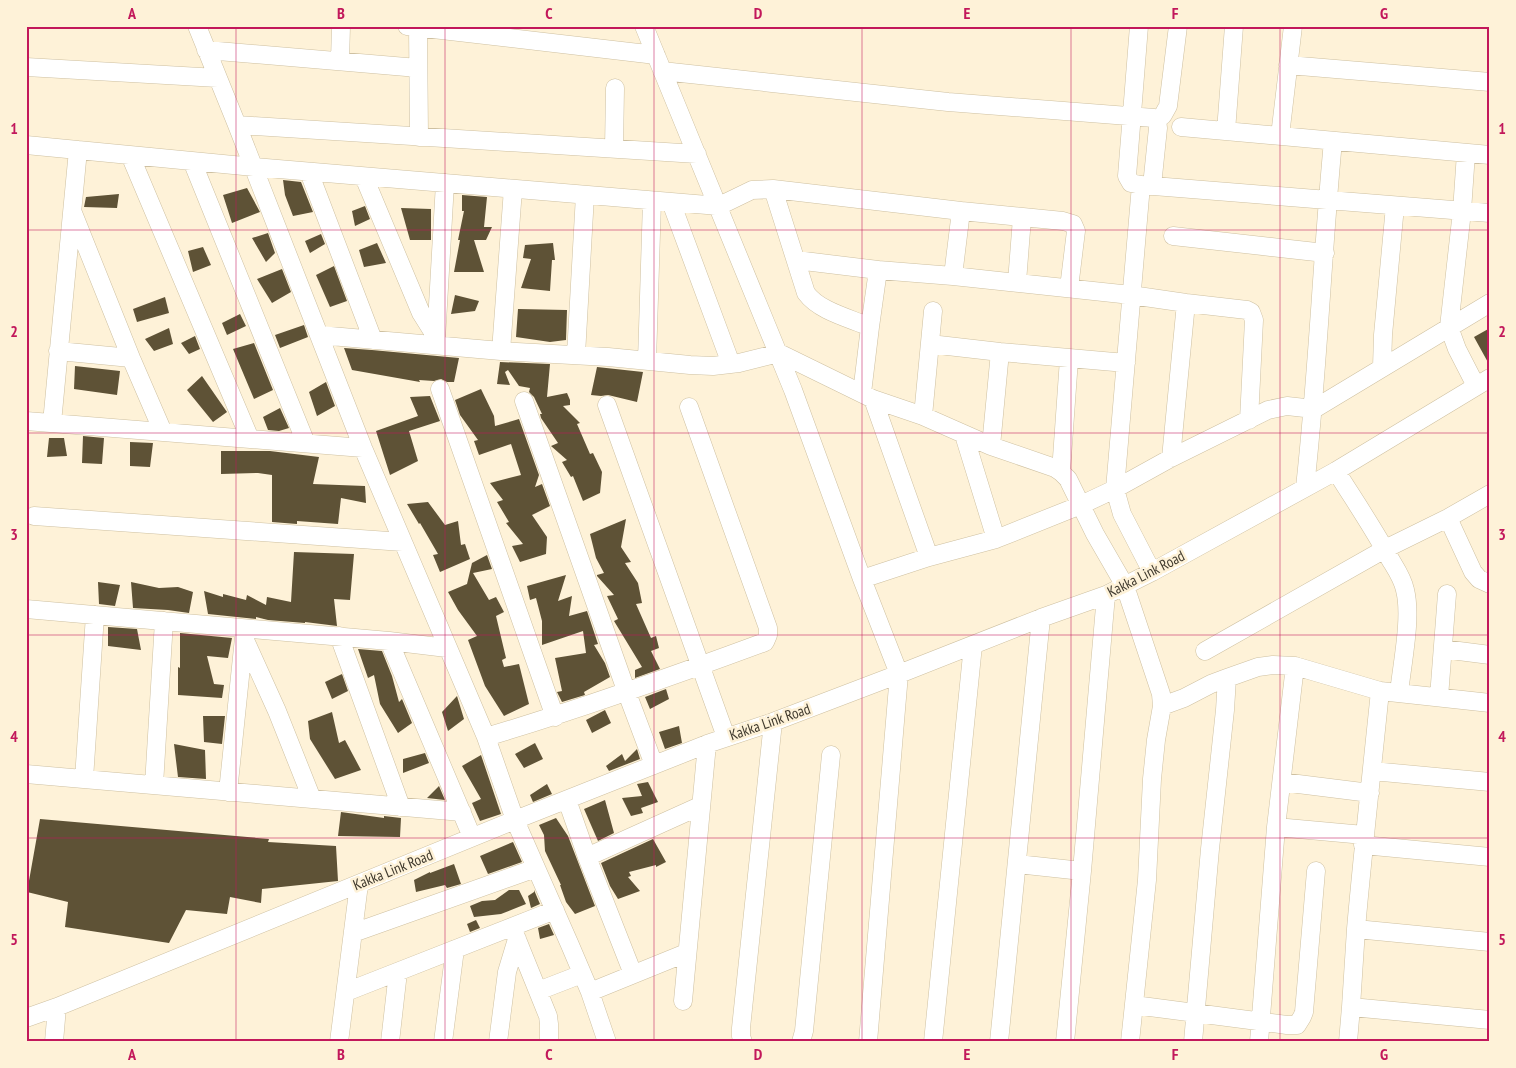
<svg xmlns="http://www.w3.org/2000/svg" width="1516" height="1068" viewBox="0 0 1516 1068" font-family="'PT Sans Narrow',sans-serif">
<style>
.building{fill:#5e5236}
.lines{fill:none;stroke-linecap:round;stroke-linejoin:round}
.minor-casing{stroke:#cec0a1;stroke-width:19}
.minor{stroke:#fff;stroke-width:18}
.grid{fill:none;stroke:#c2185b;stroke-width:1;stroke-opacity:0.55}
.labels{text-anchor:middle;stroke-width:5;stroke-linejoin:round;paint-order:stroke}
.street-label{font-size:15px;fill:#403a2e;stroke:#fef2d8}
.neatline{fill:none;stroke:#c2185b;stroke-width:2}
.grid-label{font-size:16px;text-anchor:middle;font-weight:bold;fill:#c2185b}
</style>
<rect width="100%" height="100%" fill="#fef2d8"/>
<!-- building -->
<path class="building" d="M283,180L301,182L313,212L293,216L285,195Z
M247,188L260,212L232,223L223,195Z
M119,194L117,208L84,207L86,197Z
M462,195L487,197L484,227H492L486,240H474L484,272H454L460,240H458L464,211H462Z
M365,206L370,219L355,226L352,211Z
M401,208L431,209V240H410Z
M268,233L275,253L266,262L252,238Z
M321,234L325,244L310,253L305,241Z
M377,243L386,263L364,267L359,250Z
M553,243L555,260H552L550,291L521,288L531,259L523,258L525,245Z
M203,247L211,265L193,272L188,251Z
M334,266L347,301L330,307L316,275Z
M282,269L291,292L272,303L257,279Z
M455,295L479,301L475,311L451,314Z
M165,297L169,313L137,322L133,309Z
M518,309L567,310L566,340L550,342L516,337Z
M240,314L246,326L227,335L222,323Z
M304,325L308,337L280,348L275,335Z
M169,328L173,344L154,351L145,339Z
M1490,328V366L1474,337Z
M195,336L200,349L189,354L181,343Z
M254,343L273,390L254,399L233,349Z
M344,348L372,350L459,358L454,382H447L441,379L434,381L419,380L420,382L352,370Z
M500,362L550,364L547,397L567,393L570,400V405L563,406L580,423L577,424L590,454L593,453L602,472L600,493L583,501L573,476L571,477L562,462L567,460L551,446L558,443L541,418L540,414H542L534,397L529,392L530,388L519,386L508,370L505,372L510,385L497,384Z
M75,366L120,371L117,395L74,389Z
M597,367L643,372L637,402L608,395L601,396L591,395Z
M202,376L227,412L213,422L187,390Z
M326,382L335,406L317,416L309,392Z
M481,389L494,416L495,426L519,419L539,475L535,487L542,484L550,506L532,515L547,537L546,554L520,562L512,546L523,544L506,523L509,522L497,502L503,500L490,483L521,475L511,444L479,455L474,441L478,440L460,415L455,400Z
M430,396L440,421L409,431L418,461L390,475L376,431L418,416L410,397Z
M280,408L289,428L279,431L268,430L263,417Z
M83,436L104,438L102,464L82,463Z
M49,438H64L67,456L47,457Z
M130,442L153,443L150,467L130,466Z
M221,451H270L319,457L313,484L365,486L366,503L341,498L338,524L297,521V524L272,522V475L258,473L221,474Z
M428,502L445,525L458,521L461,545L465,544L470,559L440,572L433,555L438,554L420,523L419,524L407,504Z
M626,519L621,547L631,562L625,563L638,583L642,603L636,604L651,638L656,636L659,648L651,651L660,669L635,678V670L642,667L614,621L618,619L607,596L614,595L597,576V575L604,573L596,558L590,534Z
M294,552L354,554L350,600L334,599L337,626L305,622V623L268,620L256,617V619L208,614L204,591L223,597V594L246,600L247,595L266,605L267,597L291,602Z
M487,555L492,569L473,573L489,600L496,597L504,612L496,616L506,658L502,660L504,667L519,664L529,704L504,716L485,686L468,640L477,636L458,610L448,592L467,584L472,563Z
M566,575L558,601L572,596L569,616L587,611L598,644L594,645L605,663L610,677L584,692L585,695L562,702L557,692L562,691L555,658L586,653L583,631L542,645V621L536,598L530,600L527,586Z
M98,582L120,585L115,606L99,604Z
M131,582L159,588L178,587L193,592L189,613L168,610L133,608Z
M108,627L137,629L141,650L108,646Z
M180,633L232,638L228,658L207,656L214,684L224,685L222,698L178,695V667L180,668Z
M358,649L382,651L392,676L399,702L402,699L412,723L398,733L380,704L374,675L368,678Z
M342,674L348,691L332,699L325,682Z
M666,689L669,699L650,709L645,697Z
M457,696L464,719L448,731L442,712Z
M605,710L611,723L592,733L586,720Z
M332,712L339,743L345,740L361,770L335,779L310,739L308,721Z
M203,716H225L222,744L204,742Z
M679,726L682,743L665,749L659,732Z
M535,743L543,759L524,768L515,754Z
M174,744L205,750L206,779L178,777Z
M637,749L640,759L609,771L606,766L622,754L625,761Z
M425,753L429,763L403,773V759Z
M481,755L501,814L480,821L472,803L481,799L462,766Z
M648,782L658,802L641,808L643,813L631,816L622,798L642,796L637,784Z
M547,784L552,794L533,802L530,795Z
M439,786L445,800L427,798Z
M605,800L614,833L598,841L584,809Z
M341,812L384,818V816L401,818L400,837L338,836Z
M556,818L568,836L595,906L575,914L566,902L560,885H561L545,851L544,835L539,825Z
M40,819L269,839L268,842L336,846L338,881L262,889L261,903L230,897L227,914L186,910L169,943L65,927L68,902L27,892Z
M653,839L666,862L656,867V865L629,872L631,876L628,877L640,891L618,899L610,886L601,863Z
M513,842L522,862L488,874L480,856Z
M454,864L461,884L447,888L445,885L416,892L414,880L430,872V873Z
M509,890H519L526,904L501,914L474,917L470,906L482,901L495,900Z
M534,890L540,904L531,908L528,896L534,892Z
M476,920L480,928L470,932L467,924Z
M549,924L554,935L540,939L538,928Z"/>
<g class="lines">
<defs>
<path id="minor" d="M197,26L237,125L363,448L486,737L515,820L570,945L590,992L607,1042
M407,26L656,55
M418,26L419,137
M644,26L793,390L862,579L899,674L868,1042
M1139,26L1127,176L1131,183L1141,185L1115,489L1122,514L1152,572
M206,50L418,68
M340,61L341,26
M1288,65L1490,82
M26,67L218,78
M662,71L948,102L1154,118L1157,120L1158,128L1152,186
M1157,120L1163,115L1168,106L1178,26
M237,125L697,154
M1181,127L1490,155
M1226,131L1234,26
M1280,136L1293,26
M26,145L254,167L719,206L752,190L773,189L961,211L1063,221L1073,224L1076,231L1069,288
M614,149L615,88
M1466,153L1462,211L1449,327L1457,349L1476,386
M130,155L250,439
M192,161L306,443
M309,172L373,340
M364,177L421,313L436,337
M1141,185L1490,213
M773,189L806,293C819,311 849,318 870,327
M671,202L731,364
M73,213L131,358L163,432
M1173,236L1325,253
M796,260L878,270L953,276L961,211
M953,276L1131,295L1186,303L1247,310L1251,312L1254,320L1249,420
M1017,282L1022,218
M319,335L501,351L608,357L690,365L713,366L739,363L779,353L873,399L923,416L991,446L1055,468L1061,472L1068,479L1095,534L1125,586L1161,694L1162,706L1156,740L1152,779L1147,880L1130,1042
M436,340L445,183
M930,344L1000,352L1126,363
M58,351L131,358
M501,351L513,189
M576,355L585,195
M647,361L652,201
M1382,367L1383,335L1395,206
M440,389L555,717
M862,393L870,327L878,270
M873,399L929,557
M524,401L627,693L654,765
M607,405L726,737
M923,416L933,311
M26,421L363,448
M52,423L78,150
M964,435L996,539
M991,446L1000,352
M1171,458L1186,303
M1336,471C1354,500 1374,529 1390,559C1396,569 1403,579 1405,590C1412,617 1402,664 1399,693
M1061,472L1069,359
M1305,487C1318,372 1322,256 1333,141
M34,516L403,542
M1448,518L1473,572L1479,579L1490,584
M862,579L929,557L996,539L1081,505L1115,489L1171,458L1268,410L1287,406L1314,409L1490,303
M26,609L389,641L447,648
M339,636L401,807
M244,638L277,711L312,799
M389,641L472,837
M1443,649L1490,655
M1205,651L1385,549L1448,518L1490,494
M1295,666L1276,827L1364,835
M1380,691C1372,770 1363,849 1356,929L1490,942
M1439,697L1447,594
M1162,706L1184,698L1211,684L1227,678L1258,667L1273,665L1295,666L1380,691L1490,703
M486,737C581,709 673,676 765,642L768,635V628L689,407
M1372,771L1490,782
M26,774L462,812
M84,779L95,615
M1282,782L1370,793
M154,785L164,621
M228,792L244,638
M567,800L587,857L633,974
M1363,845L1490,857
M587,857L700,806
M1017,864L1082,871
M512,927L548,1016L549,1024V1042
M1356,929L1351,1007L1490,1020
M353,933L536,868
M538,991L582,974
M346,992L555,910
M590,992L686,953
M683,1001L707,744
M1134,1005L1287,1025H1297L1302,1017L1304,1012L1316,871
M26,1018L57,1007L515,820L707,744L773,722L899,674L1041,618L1106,595L1152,572L1336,471L1490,378
M54,1042L57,1007
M339,1042L359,884
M390,1042L398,972
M443,1042L455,949
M498,1042L507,972L517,939
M743,1042L741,1036V1028L773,722
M801,1042L804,1031L831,755
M933,1042L973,645
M999,1042L1041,618
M1065,1042L1082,871L1106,595
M1193,1042L1210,849L1225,710L1227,678
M1259,1042L1276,827
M1348,1042L1351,1007"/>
</defs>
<!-- minor casing -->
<use href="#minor" class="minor-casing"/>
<!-- minor -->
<use href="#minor" class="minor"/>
</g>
<!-- grid -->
<path class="grid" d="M236,26V1042M445,26V1042M654,26V1042M862,26V1042M1071,26V1042M1280,26V1042M26,230H1490M26,433H1490M26,635H1490M26,838H1490"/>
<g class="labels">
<!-- street labels -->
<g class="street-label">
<text transform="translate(1146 574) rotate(-27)" y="5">Kakka Link Road</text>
<text transform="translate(770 722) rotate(-19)" y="5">Kakka Link Road</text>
<text transform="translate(393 870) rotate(-22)" y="5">Kakka Link Road</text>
</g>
</g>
<!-- border -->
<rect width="1516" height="1068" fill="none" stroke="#fef2d8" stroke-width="55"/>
<rect x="28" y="28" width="1460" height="1012" class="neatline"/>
<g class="grid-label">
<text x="132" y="19">A</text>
<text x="341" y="19">B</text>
<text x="549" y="19">C</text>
<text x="758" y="19">D</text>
<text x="967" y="19">E</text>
<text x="1175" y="19">F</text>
<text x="1384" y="19">G</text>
<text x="14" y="134">1</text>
<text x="1502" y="134">1</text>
<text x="14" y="337">2</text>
<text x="1502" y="337">2</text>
<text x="14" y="540">3</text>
<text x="1502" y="540">3</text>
<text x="14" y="742">4</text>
<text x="1502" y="742">4</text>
<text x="14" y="945">5</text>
<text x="1502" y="945">5</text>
<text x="132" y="1060">A</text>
<text x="341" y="1060">B</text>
<text x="549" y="1060">C</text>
<text x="758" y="1060">D</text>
<text x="967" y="1060">E</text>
<text x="1175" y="1060">F</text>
<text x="1384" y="1060">G</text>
</g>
</svg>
